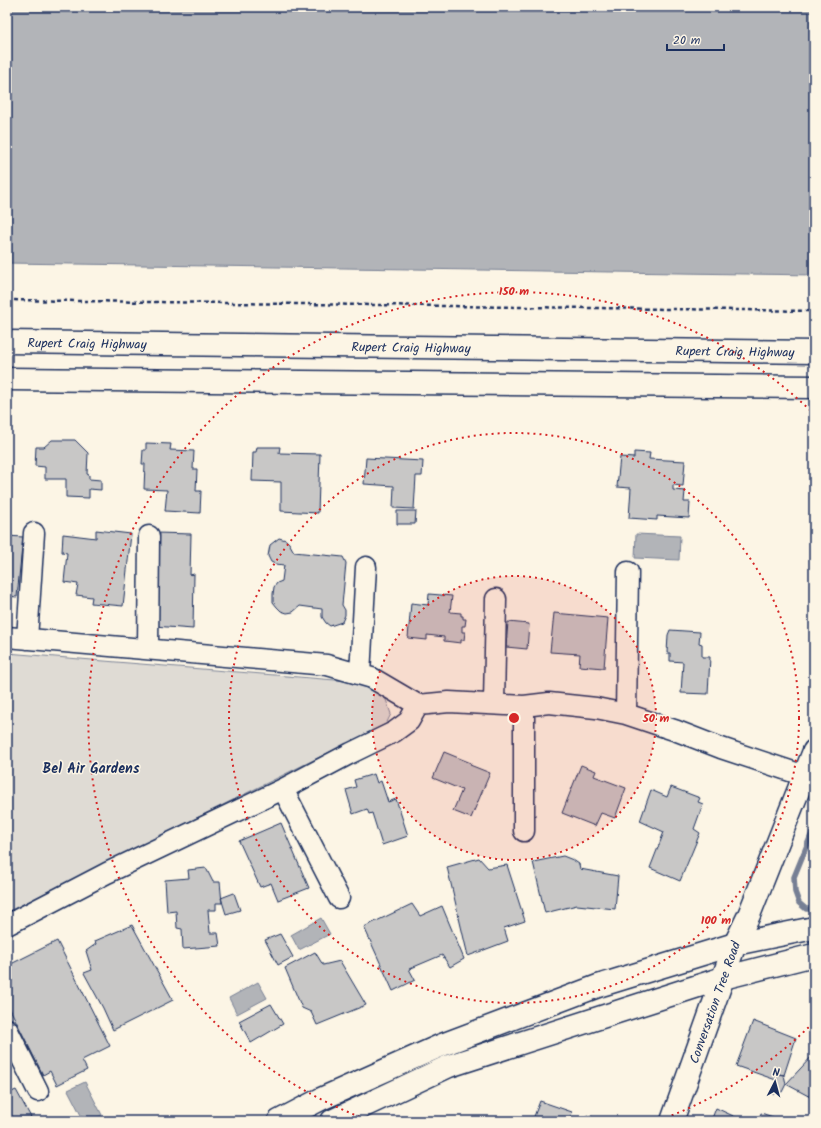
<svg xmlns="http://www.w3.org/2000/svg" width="821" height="1128" viewBox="0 0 821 1128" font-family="Kalam,sans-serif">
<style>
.green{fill:#dfdbd4;stroke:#7d8599}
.water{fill:#b2b4b8;stroke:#767f94}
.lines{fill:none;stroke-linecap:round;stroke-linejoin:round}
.stream{stroke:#767f94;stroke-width:5.5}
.building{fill:#c8c7c6;stroke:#1b2f5e}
.street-casing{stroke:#1b2f5e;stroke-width:23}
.secondary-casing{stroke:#1b2f5e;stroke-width:25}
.primary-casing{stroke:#1b2f5e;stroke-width:25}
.path{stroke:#1b2f5e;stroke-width:2.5;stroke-dasharray:4 3;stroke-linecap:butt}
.street{stroke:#fcf5e5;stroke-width:20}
.secondary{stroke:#fcf5e5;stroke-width:22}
.primary{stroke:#fcf5e5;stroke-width:22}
.ring{fill:none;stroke:#d62828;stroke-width:2;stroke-dasharray:2 4}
.labels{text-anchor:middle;stroke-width:3;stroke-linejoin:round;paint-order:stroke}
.street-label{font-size:13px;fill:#1b2f5e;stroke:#fcf5e5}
.neighbourhood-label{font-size:14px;font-weight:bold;fill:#1b2f5e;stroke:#fcf5e5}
.centre{fill:#d62828;stroke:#fcf5e5;stroke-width:2}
.ring-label{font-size:12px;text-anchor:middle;font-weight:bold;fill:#d62828;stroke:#fcf5e5;stroke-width:3;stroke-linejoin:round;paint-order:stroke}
</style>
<rect width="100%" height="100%" fill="#fcf5e5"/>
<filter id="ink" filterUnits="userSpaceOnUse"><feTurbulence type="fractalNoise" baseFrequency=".025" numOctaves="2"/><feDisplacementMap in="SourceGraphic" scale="8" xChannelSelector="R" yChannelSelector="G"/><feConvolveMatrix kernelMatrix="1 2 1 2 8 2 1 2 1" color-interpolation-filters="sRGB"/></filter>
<g filter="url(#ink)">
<!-- green -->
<path class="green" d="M7,653L359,682L385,697L391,714L386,724L7,912Z"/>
<!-- water -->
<path class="water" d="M7,7H814V275L7,263Z
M636,534L680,536L679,560L635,558Z
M321,918L330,934L299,950L291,935Z
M258,982L267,998L237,1014L229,998Z
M85,1082L102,1115L89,1121H84L68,1090Z"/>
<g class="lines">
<!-- stream -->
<path class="stream" d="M814,828L794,877L795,892L799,903L806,909H814"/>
</g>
<!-- building -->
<path class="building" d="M52,440H75L88,453L87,474L89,475V479L101,480V490L89,489V498L66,497V479H45V467L35,466L36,447H44Z
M146,443L171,444L170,450L194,451L193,469H197L196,491H201L200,513L165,511L167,490L144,489L145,464H142L143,450H146Z
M257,447H280L279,453L320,454L318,513L281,511V482L252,481L253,452H256Z
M634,452L650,453L649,459L685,461L683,486L673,485V490L685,491L684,502H690L689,518L657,516V520L629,518L631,488L617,487L620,457L634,458Z
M366,458L423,461L422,476H416L414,509L393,508L394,486L364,484Z
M397,511H416L415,524H397Z
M96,530L131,534L123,606L91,603L92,597L76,595L78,584L64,582L67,553L62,552L63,534L96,538Z
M157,533L191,534L190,575L194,574L193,629L154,626Z
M7,536L23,537L17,597L7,596Z
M279,538L286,540L289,543L294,552L343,557L346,563L342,605L345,610V615L342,622L330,626L326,623L322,617V609L300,606L293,612L287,613L281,611L277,607L273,602V594L274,587L277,583L282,581L284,565L275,564L271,562L268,556L270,545Z
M429,594L452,596L450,612L461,613V616H463V619H466L465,626H462V632H465L464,640H461V643L444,641V637L427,635V640L408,638L411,603L428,605Z
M554,613L608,618L604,668L579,666L580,654L550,652Z
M508,622L529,624L527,649L506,647Z
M670,630L700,632L699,643L702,644V657H710L708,694L681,693L683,662L670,661V653H667L668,635Z
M444,752L471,763L470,765L490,773L471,818L453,811L462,790L433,778Z
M581,765L596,771L594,776L626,788L615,818L601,813L595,826L562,813Z
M374,774L377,783L381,781L388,802L396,799L408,836L382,845L372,813L369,814L367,809L353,814L346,790L356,787L354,780Z
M671,787L700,798L698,802L703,804L694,829L700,833L680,881L650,868L664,832L640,821L651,790L667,797Z
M281,823L309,888L278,900L271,883L260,887L239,841Z
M563,856L573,860L579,864L580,869L618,876L615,909L577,905L545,913L533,862Z
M479,858L488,868L507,865L525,921L504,928L508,941L468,956L447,867Z
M206,868L213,882H220L222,903H216V910H208L210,933H218L220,946L183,949L182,929L177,928L176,911L167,912L165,880L189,878L188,870Z
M234,893L240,910L226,914L221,898Z
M412,904L420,916L442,906L464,959L450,967L442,955L409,969L415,980L393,991L364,927Z
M132,925L173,1000L113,1030L103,1008L84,973L92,970L86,951L96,944L95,941Z
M280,934L293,957L278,965L265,940Z
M57,941L110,1046L82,1060L87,1070L57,1085L50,1071L43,1075L7,1003V966Z
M315,952L323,965L340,961L366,1005L317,1025L311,1012L302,1008L285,968Z
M271,1004L283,1024L251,1043L239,1021Z
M753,1021L796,1038L784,1075L778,1074L776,1080L736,1066Z
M814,1054V1099L786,1084Z
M778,1074L784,1075L786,1084L782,1092L772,1094Z
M16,1090L33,1121H7V1094Z
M540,1101L572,1112L570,1121H535L533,1119Z
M716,1108L744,1121H711Z
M761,1113L773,1117L772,1121H758Z
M587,1115L602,1121H585Z"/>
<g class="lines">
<defs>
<path id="street" d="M7,637L327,665L372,678L418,705L449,702L524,706L549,703L596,708L626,714L677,731L721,748L805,776
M27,639L34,533
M148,649L149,536
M360,674L366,567
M494,704L496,599
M626,714L628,572
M283,789L339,898
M524,831V706
M7,925L107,873L283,789L351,753L394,732L409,721L418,705
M7,1029L38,1091"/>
<g id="secondary">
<path d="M279,1121L321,1099L442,1045L598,986L735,944L814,928"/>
<path d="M332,1121L449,1066L723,978L814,955"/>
<path id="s1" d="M672,1121L735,944L749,915L814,751"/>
</g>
<g id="primary">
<path id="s2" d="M7,342L814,352"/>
<path d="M7,379L814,387"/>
</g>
</defs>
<!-- street casing -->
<use href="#street" class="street-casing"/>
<!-- secondary casing -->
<use href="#secondary" class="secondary-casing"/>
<!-- primary casing -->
<use href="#primary" class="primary-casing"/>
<!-- path -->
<path class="path" d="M7,300L814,311"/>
<!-- street -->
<use href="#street" class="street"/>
<!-- secondary -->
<use href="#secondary" class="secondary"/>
<!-- primary -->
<use href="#primary" class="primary"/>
</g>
</g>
<!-- distance rings -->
<circle cx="514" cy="718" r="142" fill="#d62828" fill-opacity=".12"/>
<g class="ring">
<circle cx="514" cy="718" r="142"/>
<circle cx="514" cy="718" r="285"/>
<path d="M813 1023A427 427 0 0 1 657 1121M371 1121A427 427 0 1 1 813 413"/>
</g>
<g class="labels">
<!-- street labels -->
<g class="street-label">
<text dy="5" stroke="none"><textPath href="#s2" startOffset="80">Rupert Craig Highway</textPath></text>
<text dy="5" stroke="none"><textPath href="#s2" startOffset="404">Rupert Craig Highway</textPath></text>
<text dy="5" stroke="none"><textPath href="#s2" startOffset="728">Rupert Craig Highway</textPath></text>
<text dy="5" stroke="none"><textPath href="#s1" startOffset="126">Conversation Tree Road</textPath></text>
</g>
<!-- neighbourhood labels -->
<g class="neighbourhood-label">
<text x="91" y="773">Bel Air Gardens</text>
</g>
</g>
<circle cx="514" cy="718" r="6" class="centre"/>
<g class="ring-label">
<text x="514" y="295">150 m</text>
<text x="656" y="722">50 m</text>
<text x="716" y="924">100 m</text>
</g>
<!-- margin -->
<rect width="821" height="1128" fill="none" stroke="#fcf5e5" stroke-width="24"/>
<rect x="12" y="12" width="797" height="1104" fill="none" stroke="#1b2f5e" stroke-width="1.5" filter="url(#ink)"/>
<!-- north arrow -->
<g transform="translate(775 1082) rotate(6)" stroke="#fcf5e5" stroke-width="3" paint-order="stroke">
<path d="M0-3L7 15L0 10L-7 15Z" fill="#1b2f5e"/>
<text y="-6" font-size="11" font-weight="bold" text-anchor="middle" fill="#1b2f5e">N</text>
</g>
<!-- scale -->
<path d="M667 44v6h57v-6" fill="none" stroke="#1b2f5e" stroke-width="2"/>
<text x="673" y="44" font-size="12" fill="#1b2f5e" stroke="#fcf5e5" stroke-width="3" paint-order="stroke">20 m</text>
</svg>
